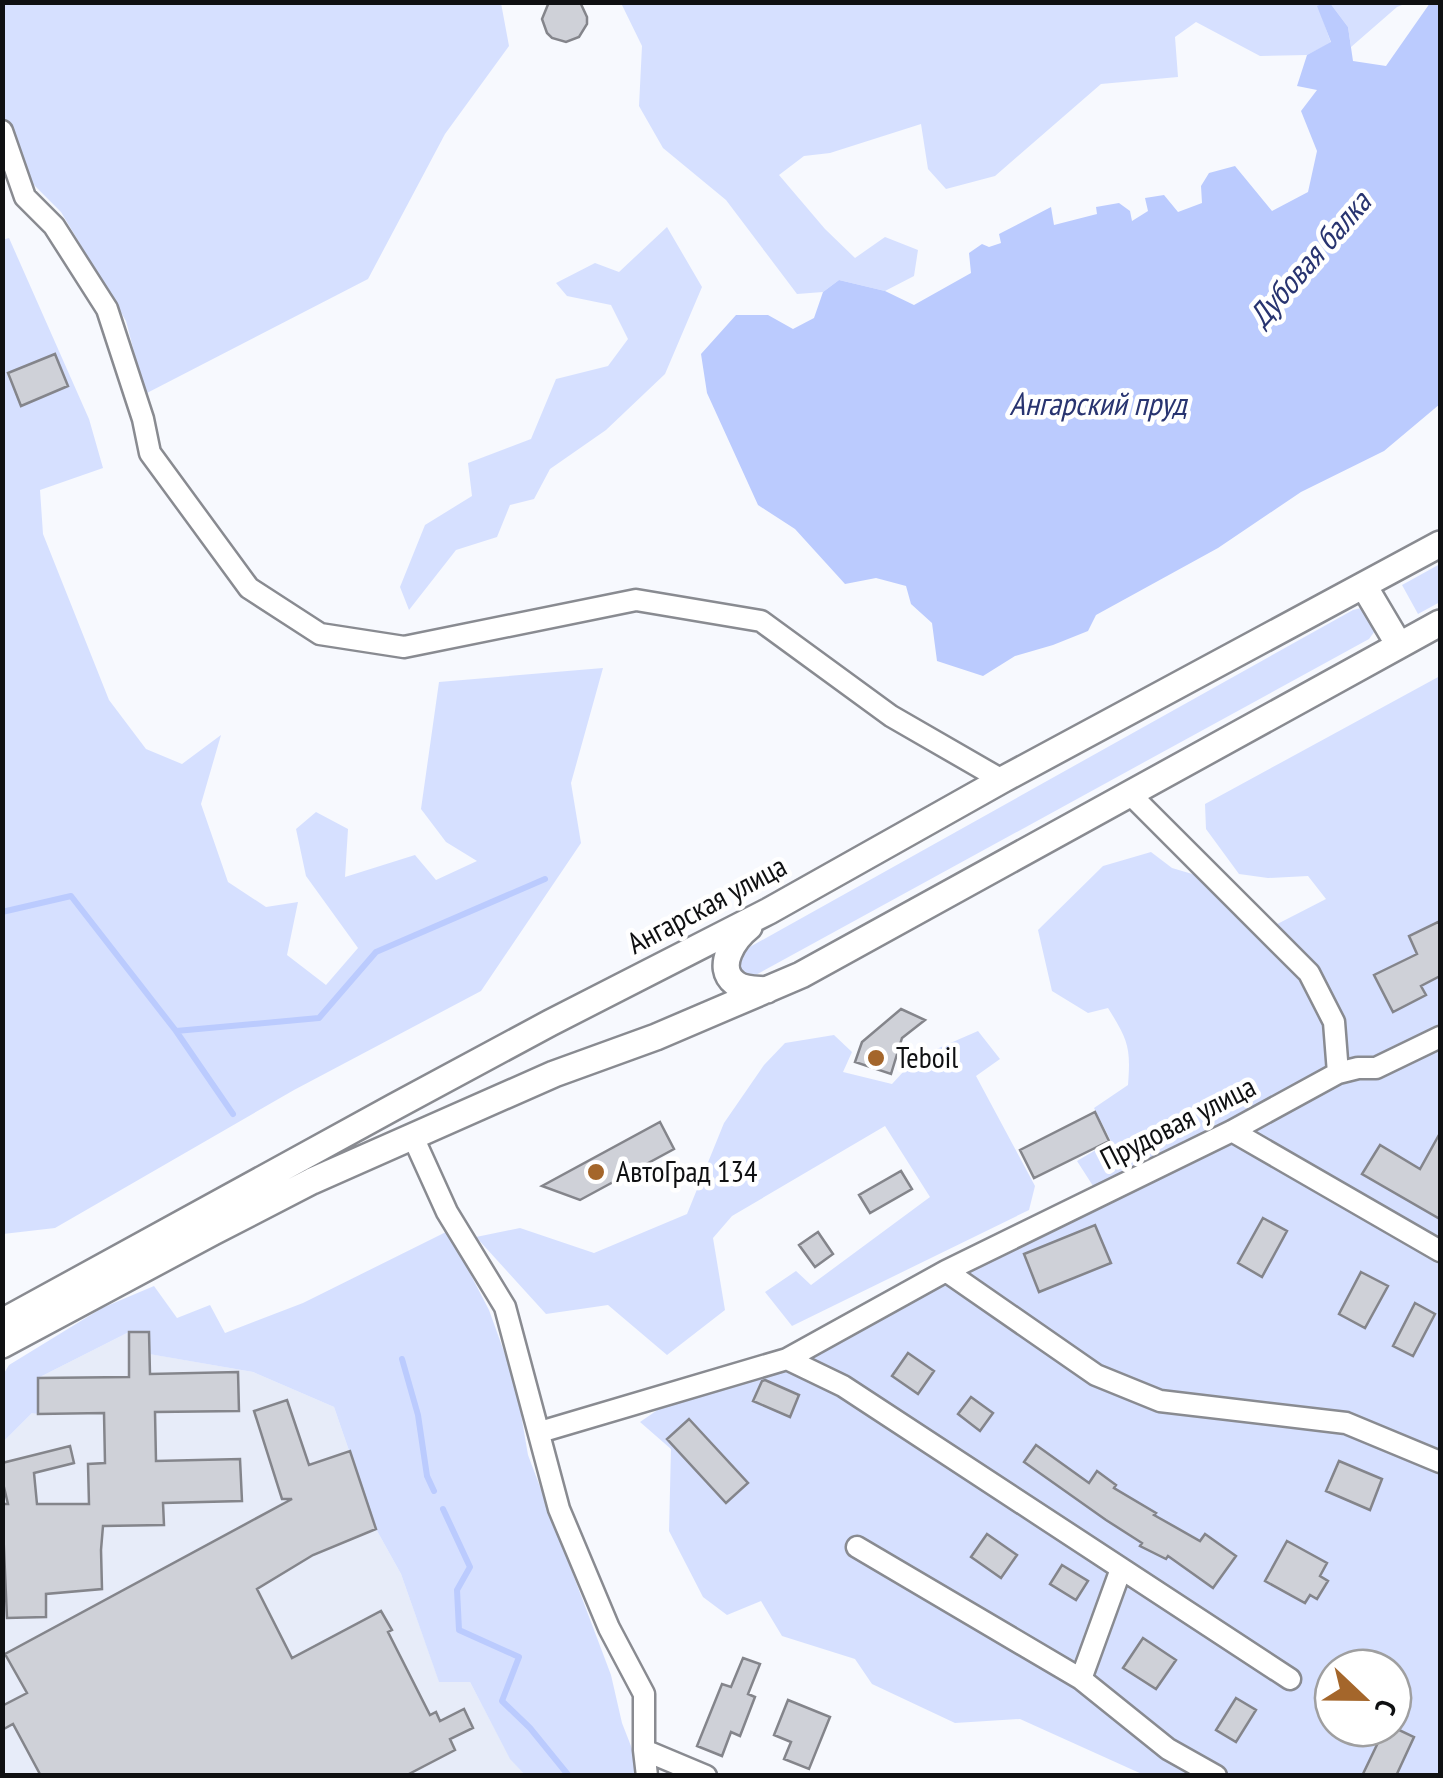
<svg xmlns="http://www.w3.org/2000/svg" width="1443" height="1778" viewBox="0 0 1443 1778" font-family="'PT Sans Narrow',sans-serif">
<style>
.built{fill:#e7ecf9}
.green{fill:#d6e0ff;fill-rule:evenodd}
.water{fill:#bbcbfe}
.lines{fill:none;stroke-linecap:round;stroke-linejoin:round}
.stream{stroke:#bbcbfe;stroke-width:6}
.building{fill:#cfd1d8;stroke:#84858b;stroke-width:2.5}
.minor-casing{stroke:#898b91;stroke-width:25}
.major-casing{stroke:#898b91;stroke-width:30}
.minor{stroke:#fff;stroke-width:20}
.major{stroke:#fff;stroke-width:25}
.poi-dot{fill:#a4662b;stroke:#fff;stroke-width:4}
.labels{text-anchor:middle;stroke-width:9;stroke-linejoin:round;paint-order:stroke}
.street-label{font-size:30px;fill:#0f1012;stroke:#fff}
.poi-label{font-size:30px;fill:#0f1012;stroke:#fff;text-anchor:start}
.water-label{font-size:32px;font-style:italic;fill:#283470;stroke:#fff}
</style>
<rect width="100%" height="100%" fill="#f7f9fe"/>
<!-- built -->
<path class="built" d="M129,1332H149L150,1354L253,1372L334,1407L376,1529L401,1574L439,1681L470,1682L510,1758L525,1775L3,1776V1442L32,1413L38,1378Z"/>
<!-- green -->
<path class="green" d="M3,3H501L509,46L445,134L368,279L145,394L126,321L61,212L12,163L3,137Z
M621,3H1326L1318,6L1331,43L1307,55L1260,56L1196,22L1175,37L1178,77L1101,84L995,176L946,189L928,169L921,124L830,153L804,156L779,175L825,229L855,258L885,237L918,250L914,276L885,291L839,280L823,292L797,294L726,200L663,148L639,106L642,46Z
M1330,3H1407L1397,7L1351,47L1348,27Z
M667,227L702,287L665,374L606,430L550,469L534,499L510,505L497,537L456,550L409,610L400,587L425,525L472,496L468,463L531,439L556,379L608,366L628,339L611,305L567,296L556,283L595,263L619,272Z
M9,238L89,419L103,468L40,490L43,534L109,700L146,749L182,764L221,735L201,804L228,882L266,907L298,902L287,955L326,985L358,948L306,876L296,829L316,812L348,829L345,877L415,855L436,880L477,861L446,842L421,809L439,682L603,668L571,783L581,843L481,991L294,1090L55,1228L3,1234L2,240Z
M1440,564V602L1418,614L1402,585Z
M1361,608L1368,610L1377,628L1369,639L752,977L739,976L736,957L739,953L1353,610Z
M1440,676V1775H1144L1020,1719L955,1723L872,1684L855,1659L782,1636L761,1601L727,1615L703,1597L669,1531L671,1449L640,1422L717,1369L778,1353L828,1336L944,1285L979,1262L1103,1207L1095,1189L1077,1161L1111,1141L1094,1108L1128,1085C1131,1047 1128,1040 1108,1008L1088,1013L1052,991L1038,930L1103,866L1151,852L1172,868L1199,876L1258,934L1326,899L1308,876L1268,878L1239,874L1206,829L1205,804ZM1333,1668H1393V1728H1333Z
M978,1031L1000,1059L976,1076L1035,1186L1029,1210L792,1326L765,1292L796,1271L811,1285L930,1197L885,1126L732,1216L713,1238L725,1310L667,1355L608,1305L546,1314L476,1237L520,1228L594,1253L687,1214L724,1123L764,1065L785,1043L834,1035L852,1052L843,1072L892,1084L916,1058Z
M448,1231L489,1310L516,1385L528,1455L611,1675L622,1723L638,1764L639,1775H525L510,1759L470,1682H439L401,1574L376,1529L334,1407L253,1372L149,1354V1332H129L38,1378V1414L32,1413L3,1442V1375L9,1365L102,1308L154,1286L177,1318L210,1305L225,1333L303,1303Z"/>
<!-- water -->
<path class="water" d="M1326,2L1330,3L1348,27L1353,61L1386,66L1430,3H1440V404L1384,451L1301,492L1218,548L1096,615L1088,631L1053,645L1015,656L983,676L937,661L932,623L911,604L906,586L876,578L845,584L795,529L758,505L707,393L701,354L736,315H768L793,329L814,318L823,292L839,280L885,291L914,305L971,273L969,253L982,244L989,247L1001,243L999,234L1051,207L1054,225L1097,214L1096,207L1119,203L1130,211L1132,221L1148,211L1145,198L1164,195L1178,212L1202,203L1201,186L1209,173L1235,166L1272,211L1308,192L1317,151L1301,111L1317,90L1297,86L1307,55L1331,42L1317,6Z"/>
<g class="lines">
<!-- stream -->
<path class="stream" d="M2,912L71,896L176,1031L319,1018L376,952L545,879
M176,1031L233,1114
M402,1359L418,1415L427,1476L434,1491
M443,1509L470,1567L457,1590L459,1630L519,1657L502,1701L530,1728L569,1776"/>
</g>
<!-- building -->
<path class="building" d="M549,2H580L587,17V24L579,37L566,42L552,38L547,33L542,19Z
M55,354L68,386L21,406L8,373Z
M1440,921V976L1421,986L1426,995L1393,1012L1374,975L1417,954L1409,936Z
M901,1009L925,1020L902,1038L891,1074L855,1062L862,1042Z
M1095,1112L1109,1141L1034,1178L1020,1150Z
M660,1122L674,1149L580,1200L542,1186Z
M1440,1133V1219L1362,1174L1380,1145L1420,1169Z
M901,1171L912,1189L870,1213L859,1195Z
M1263,1218L1287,1231L1262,1277L1238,1263Z
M1095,1225L1111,1263L1039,1292L1024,1254Z
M818,1232L833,1254L815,1267L799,1245Z
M1361,1272L1388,1286L1365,1328L1339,1314Z
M1415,1303L1435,1314L1413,1356L1393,1346Z
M129,1332H149L150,1374L238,1372L239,1411L155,1412L156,1461L240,1459L242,1501L163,1503L164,1525L103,1526L101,1550L102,1589L46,1594V1617L7,1618L2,1504H8L2,1479V1463L70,1446L74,1463L34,1473L37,1504H89L88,1464L105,1463L104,1413L38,1414V1378L129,1377Z
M908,1353L934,1371L918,1394L892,1376Z
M765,1380L799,1395L790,1417L753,1401L762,1381Z
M971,1397L993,1413L980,1431L958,1414Z
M287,1400L309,1465L350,1451L376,1529L313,1555L257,1589L292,1658L381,1611L392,1630L388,1632L430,1715L436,1712L440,1721L464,1709L473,1728L450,1739L455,1750L405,1776H41L13,1724L2,1730V1706L27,1693L5,1654L292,1499H282L254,1411Z
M689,1419L748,1483L726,1503L667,1439Z
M1036,1445L1089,1483L1097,1471L1116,1485L1114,1488L1156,1513L1154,1515L1200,1541L1205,1534L1236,1556L1213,1588L1168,1556L1166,1559L1140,1546L1142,1543L1106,1520L1024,1462Z
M1339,1461L1382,1479L1370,1510L1326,1491Z
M987,1534L1017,1555L1001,1578L971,1557Z
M1287,1541L1327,1563L1320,1576L1328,1581L1317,1599L1310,1595L1305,1603L1265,1581Z
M1062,1565L1088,1581L1076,1600L1050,1584Z
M1143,1638L1176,1660L1156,1689L1123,1668Z
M743,1658L760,1664L748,1694L755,1697L740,1736L731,1732L722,1756L697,1746L722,1684L731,1687Z
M1236,1698L1256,1710L1236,1742L1216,1730Z
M788,1700L830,1717L809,1769L784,1759L791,1742L774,1735Z
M1385,1728H1395L1414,1737L1396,1776H1362Z"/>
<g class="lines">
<defs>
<path id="minor" d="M2,131L25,197L54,226L107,309L143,419L150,453L249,588L320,634L404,647L636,600L761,621L891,716L1002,780
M1130,794L1309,973L1334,1022L1338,1073
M1232,1131L1440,1251
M413,1137L447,1212L505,1307L559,1509L609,1628L644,1694V1750L647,1776
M946,1271L1096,1375L1160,1401L1346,1423L1440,1462
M787,1359L843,1386L1290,1679
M540,1432L787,1359L946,1271L1232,1131L1338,1073L1358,1068H1376L1440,1037
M857,1547L1081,1679L1168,1749L1216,1776
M1081,1679L1121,1569
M644,1750L706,1776"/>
<path id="major" d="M1364,586L1399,645
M749,927C735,938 714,967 735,983C743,990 757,989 767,990
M2,1322L394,1107L550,1023L769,911L1002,780L1440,544
M2,1345L213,1232L312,1181L554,1074L656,1037L801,975L1440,623"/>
</defs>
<!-- minor casing -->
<use href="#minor" class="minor-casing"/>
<!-- major casing -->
<use href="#major" class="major-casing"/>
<!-- minor -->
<use href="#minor" class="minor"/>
<!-- major -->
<use href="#major" class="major"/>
</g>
<!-- markers -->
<g class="poi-dot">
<circle cx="876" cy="1058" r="10"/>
<circle cx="596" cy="1172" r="10"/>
</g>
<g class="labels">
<!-- street labels -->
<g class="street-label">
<text transform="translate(707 905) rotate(-28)" y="10">Ангарская улица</text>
<text transform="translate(1178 1123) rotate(-27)" y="10">Прудовая улица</text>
</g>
<!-- poi labels -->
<g class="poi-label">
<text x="896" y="1068">Teboil</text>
<text x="616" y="1182">АвтоГрад 134</text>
</g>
<!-- water labels -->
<g class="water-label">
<text transform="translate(1310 259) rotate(-49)" y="11">Дубовая балка</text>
<text x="1098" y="415">Ангарский пруд</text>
</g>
</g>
<!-- border -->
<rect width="1443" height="1778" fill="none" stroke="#0f1012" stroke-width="10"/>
<!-- north arrow -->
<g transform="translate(1363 1698) rotate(112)"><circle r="48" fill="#ffffff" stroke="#9f9fa0" stroke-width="2.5"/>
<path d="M0-8L18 38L0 25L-18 38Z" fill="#a4662b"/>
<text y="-15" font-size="28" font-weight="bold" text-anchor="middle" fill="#0f1012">С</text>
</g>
</svg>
